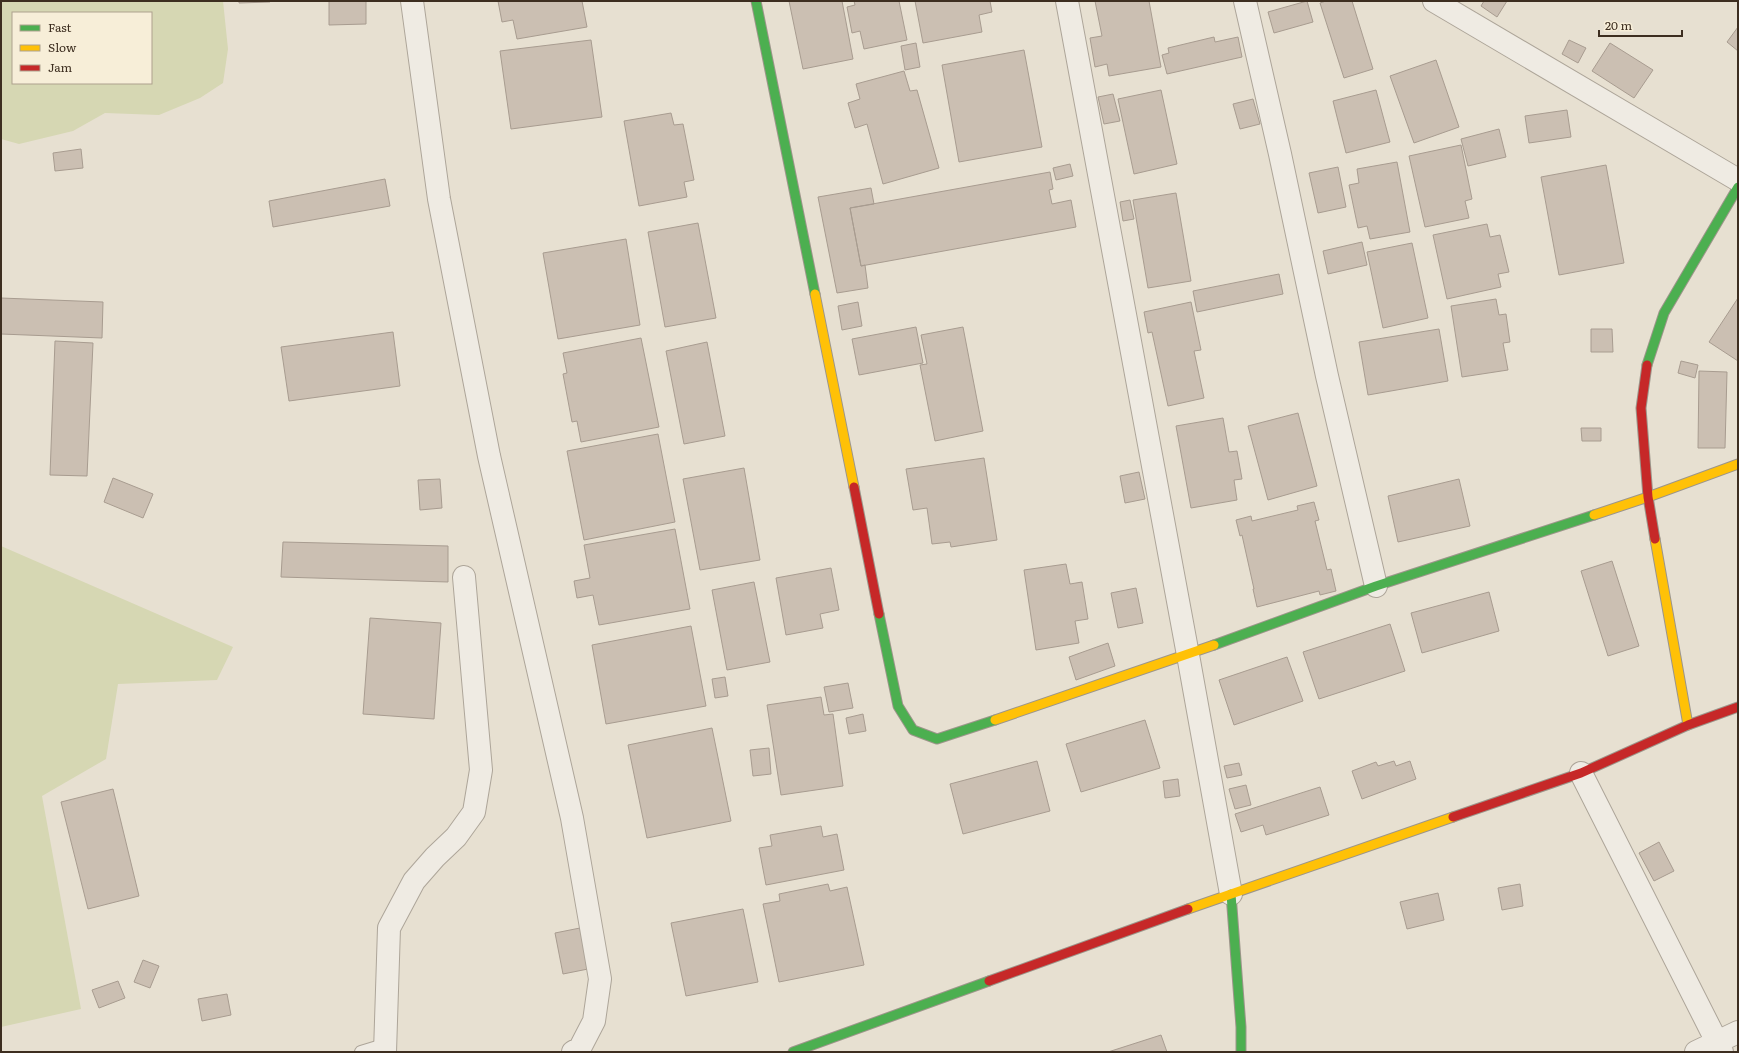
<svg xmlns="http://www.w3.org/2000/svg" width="1739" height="1053" viewBox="0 0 1739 1053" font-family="Literata,serif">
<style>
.green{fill:#d6d7b3;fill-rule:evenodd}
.building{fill:#cbbfb2;stroke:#a89c90}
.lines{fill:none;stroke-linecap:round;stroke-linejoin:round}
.lane-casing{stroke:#ada599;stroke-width:14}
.street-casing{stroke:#ada599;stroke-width:24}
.fast-casing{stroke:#9c958a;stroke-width:11}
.slow-casing{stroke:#9c958a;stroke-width:11}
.jam-casing{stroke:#9c958a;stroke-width:11}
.lane{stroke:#efebe3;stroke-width:12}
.street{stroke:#efebe3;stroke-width:22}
.fast{stroke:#4caf50;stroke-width:9}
.slow{stroke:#ffc107;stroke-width:9}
.jam{stroke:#c62828;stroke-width:9}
</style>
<rect width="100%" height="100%" fill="#e7e0d1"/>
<!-- green -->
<path class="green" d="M1,1H223L228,49L223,83L200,98L159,115L105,113L73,131L19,144L1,139ZM13,13H151V83H13Z
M1,546L233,647L217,680L118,684L106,759L42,796L81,1009L1,1027Z"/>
<!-- building -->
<path class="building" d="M239,1H270V2L239,3Z
M329,1H366V24L329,25Z
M498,1H582L587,27L517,39L513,20L502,22Z
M789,1H842L853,59L803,69Z
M854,1H899L907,40L864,49L860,31L852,33L847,7L855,5Z
M915,1H990L992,12L979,15L982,32L923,43Z
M1095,1H1149L1161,67L1109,76L1107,64L1095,67L1090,38L1102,36Z
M1307,1L1313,22L1274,33L1268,12Z
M1326,1H1352L1373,69L1344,78L1320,3Z
M1484,1H1507L1497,17L1481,6Z
M1738,27V51L1727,42Z
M1214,37L1215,42L1238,37L1242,57L1167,74L1162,55L1169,53L1168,48Z
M591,40L602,117L511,129L500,51Z
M1569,40L1586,48L1578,63L1562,54Z
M916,43L920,67L905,70L901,46Z
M1610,43L1653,70L1634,98L1592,71Z
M1024,50L1042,147L959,162L942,65Z
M1436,60L1459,127L1414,143L1390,76Z
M904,71L910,91L917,90L939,168L883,184L867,124L855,128L848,103L860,99L856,84Z
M1161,90L1177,164L1134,174L1118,99Z
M1376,90L1390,142L1346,153L1333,101Z
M1113,94L1120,121L1104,124L1098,97Z
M1253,99L1260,124L1240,129L1233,104Z
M1567,110L1571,137L1529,143L1525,116Z
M671,113L674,125L683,124L694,180L684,182L687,197L639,206L624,121Z
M1499,129L1506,157L1468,166L1461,139Z
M1461,145L1472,199L1465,201L1469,218L1425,227L1409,156Z
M81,149L83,168L55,171L53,153Z
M1397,162L1410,232L1370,239L1367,226L1358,228L1349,185L1359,183L1357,169Z
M1070,164L1073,176L1056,180L1053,168Z
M1606,165L1624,263L1559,275L1541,177Z
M1338,167L1346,207L1318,213L1309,173Z
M1050,172L1053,189L1049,190L1052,204L1071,200L1076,227L861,266L850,208Z
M385,179L390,206L273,227L269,201Z
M871,188L874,204L850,208L861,266L865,265L868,288L837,293L818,197Z
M1176,193L1191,281L1148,288L1133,200Z
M1130,200L1134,219L1123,221L1120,202Z
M698,223L716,318L665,327L648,232Z
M1487,224L1490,237L1500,235L1509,272L1498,274L1501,287L1447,299L1433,235Z
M626,239L640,325L558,339L543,253Z
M1362,242L1367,265L1328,274L1323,251Z
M1412,243L1428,318L1383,328L1367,252Z
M1279,274L1283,294L1197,312L1193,291Z
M1,298L103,302L102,338L1,334Z
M1738,298V361L1709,342Z
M1496,299L1499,315L1506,314L1510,342L1503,343L1508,370L1462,377L1451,306Z
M858,302L862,326L842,330L838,306Z
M1191,302L1201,350L1194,351L1204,398L1168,406L1152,332L1148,333L1144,312Z
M916,327L923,363L859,375L852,339Z
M963,327L983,431L935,441L920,365L927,364L921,335Z
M1439,329L1448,381L1368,395L1359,342Z
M1591,329H1612L1613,352H1591Z
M393,332L400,386L289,401L281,347Z
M641,338L659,427L581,442L577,421L572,422L563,374L567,373L563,353Z
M55,341L93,343L87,476L50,475Z
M707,342L725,436L684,444L666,351Z
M1681,361L1698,365L1695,378L1678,373Z
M1699,371L1727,372L1725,448H1698Z
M1298,413L1317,486L1268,500L1248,426Z
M1223,418L1229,452L1237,451L1242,479L1234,480L1237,500L1191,508L1176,426Z
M1581,428H1601V441H1582Z
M658,434L675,522L584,540L567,451Z
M984,458L997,540L951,547L950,542L932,544L927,508L913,510L906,469Z
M744,468L760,560L700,570L683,479Z
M1139,472L1145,499L1125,503L1120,476Z
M113,478L153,494L143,518L104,502Z
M440,479L442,508L420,510L418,480Z
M1459,479L1470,526L1398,542L1388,496Z
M1314,502L1319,520L1315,521L1327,570L1331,569L1336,591L1320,595L1319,591L1257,607L1253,589H1254L1242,535L1240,536L1236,520L1251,516L1252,521L1298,510L1297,506Z
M675,529L690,609L599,625L593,595L577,598L574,581L590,578L584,545Z
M283,542L448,546V582L281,577Z
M1612,561L1639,646L1608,656L1581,571Z
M1066,564L1070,584L1082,582L1088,619L1075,621L1079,643L1036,650L1024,570Z
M831,568L839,610L820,614L823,628L786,635L776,578Z
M754,582L770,662L727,670L712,590Z
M1136,588L1143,623L1118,628L1111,593Z
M1489,592L1499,631L1422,653L1411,613Z
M370,618L441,623L434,719L363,714Z
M1390,624L1405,671L1319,699L1303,652Z
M691,626L706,706L606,724L592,645Z
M1108,643L1115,666L1076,680L1069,657Z
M1287,657L1303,701L1234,725L1219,680Z
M725,677L728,696L715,698L712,679Z
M848,683L853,708L829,712L824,687Z
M821,697L824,715L833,714L843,786L781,795L767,705Z
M863,714L866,731L849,734L846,718Z
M1145,720L1160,768L1081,792L1066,744Z
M712,728L731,821L647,838L628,745Z
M769,748L771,774L753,776L750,750Z
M1037,761L1050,811L963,834L950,784Z
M1394,761L1396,766L1410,761L1416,779L1362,799L1352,771L1376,762L1378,766Z
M1239,763L1242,775L1227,778L1224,766Z
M1178,779L1180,796L1165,798L1163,781Z
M1246,785L1251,805L1235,809L1229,789Z
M1320,787L1329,815L1266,835L1263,825L1241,832L1235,814Z
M113,789L139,896L88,909L61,802Z
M821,826L823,837L837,834L844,870L766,885L759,848L772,846L770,835Z
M1659,842L1674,871L1654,881L1639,853Z
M828,884L830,891L847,887L864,965L779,982L763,904L780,901L779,894Z
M1520,884L1523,906L1502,910L1498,888Z
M1438,893L1444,920L1407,929L1400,902Z
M743,909L758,982L686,996L671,923Z
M580,928L588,969L563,974L555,933Z
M143,960L159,966L150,988L134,982Z
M118,981L125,998L99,1008L92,990Z
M227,994L231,1015L202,1021L198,999Z
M1161,1035L1167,1052H1108Z"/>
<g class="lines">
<defs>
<path id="lane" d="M361,1052L384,1045"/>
<path id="street" d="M412,1L439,199L489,456L572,818L600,979L594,1021L580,1048L573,1052
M1067,1L1188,655L1231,894
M1245,1L1280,154L1327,376L1376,586
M1434,1L1738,180
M1581,773L1722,1052
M385,1052L389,928L414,881L435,857L456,837L474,812L481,770L464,577
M1696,1052L1738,1032"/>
<path id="fast" d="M756,1L815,294
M1647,365L1664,313L1738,187
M879,614L898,706L913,730L937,739L995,720
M1214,645L1376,586L1594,515
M1231,894L1241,1027V1052
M793,1052L989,981"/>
<path id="slow" d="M815,294L854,487
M1594,515L1648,497L1738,464
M1655,539L1688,725
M995,720L1214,645
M1188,909L1453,817"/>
<path id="jam" d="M1647,365L1641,408L1648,497L1655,539
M854,487L879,614
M1453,817L1581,773L1688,725L1738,707
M989,981L1188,909"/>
</defs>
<!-- lane casing -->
<use href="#lane" class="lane-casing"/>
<!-- street casing -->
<use href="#street" class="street-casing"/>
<!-- fast casing -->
<use href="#fast" class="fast-casing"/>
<!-- slow casing -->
<use href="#slow" class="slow-casing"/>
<!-- jam casing -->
<use href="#jam" class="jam-casing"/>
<!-- lane -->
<use href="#lane" class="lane"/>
<!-- street -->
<use href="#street" class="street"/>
<!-- fast -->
<use href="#fast" class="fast"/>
<!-- slow -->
<use href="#slow" class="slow"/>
<!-- jam -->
<use href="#jam" class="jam"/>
</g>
<!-- border -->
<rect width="1739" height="1053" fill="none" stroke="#3d2e20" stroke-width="4"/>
<!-- legend -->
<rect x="12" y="12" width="140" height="72" fill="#f7eed8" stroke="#ada18e"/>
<rect x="20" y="25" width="20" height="6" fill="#4caf50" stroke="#ada18e"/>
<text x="48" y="32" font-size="12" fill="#3d2e20">Fast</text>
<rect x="20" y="45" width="20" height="6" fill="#ffc107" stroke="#ada18e"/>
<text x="48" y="52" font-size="12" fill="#3d2e20">Slow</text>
<rect x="20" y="65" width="20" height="6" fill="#c62828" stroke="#ada18e"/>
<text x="48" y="72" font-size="12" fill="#3d2e20">Jam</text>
<!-- scale -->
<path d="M1599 30v6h83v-6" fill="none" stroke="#3d2e20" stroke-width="2"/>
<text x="1605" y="30" font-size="12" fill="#3d2e20" stroke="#f7eed8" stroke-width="3" paint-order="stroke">20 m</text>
</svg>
